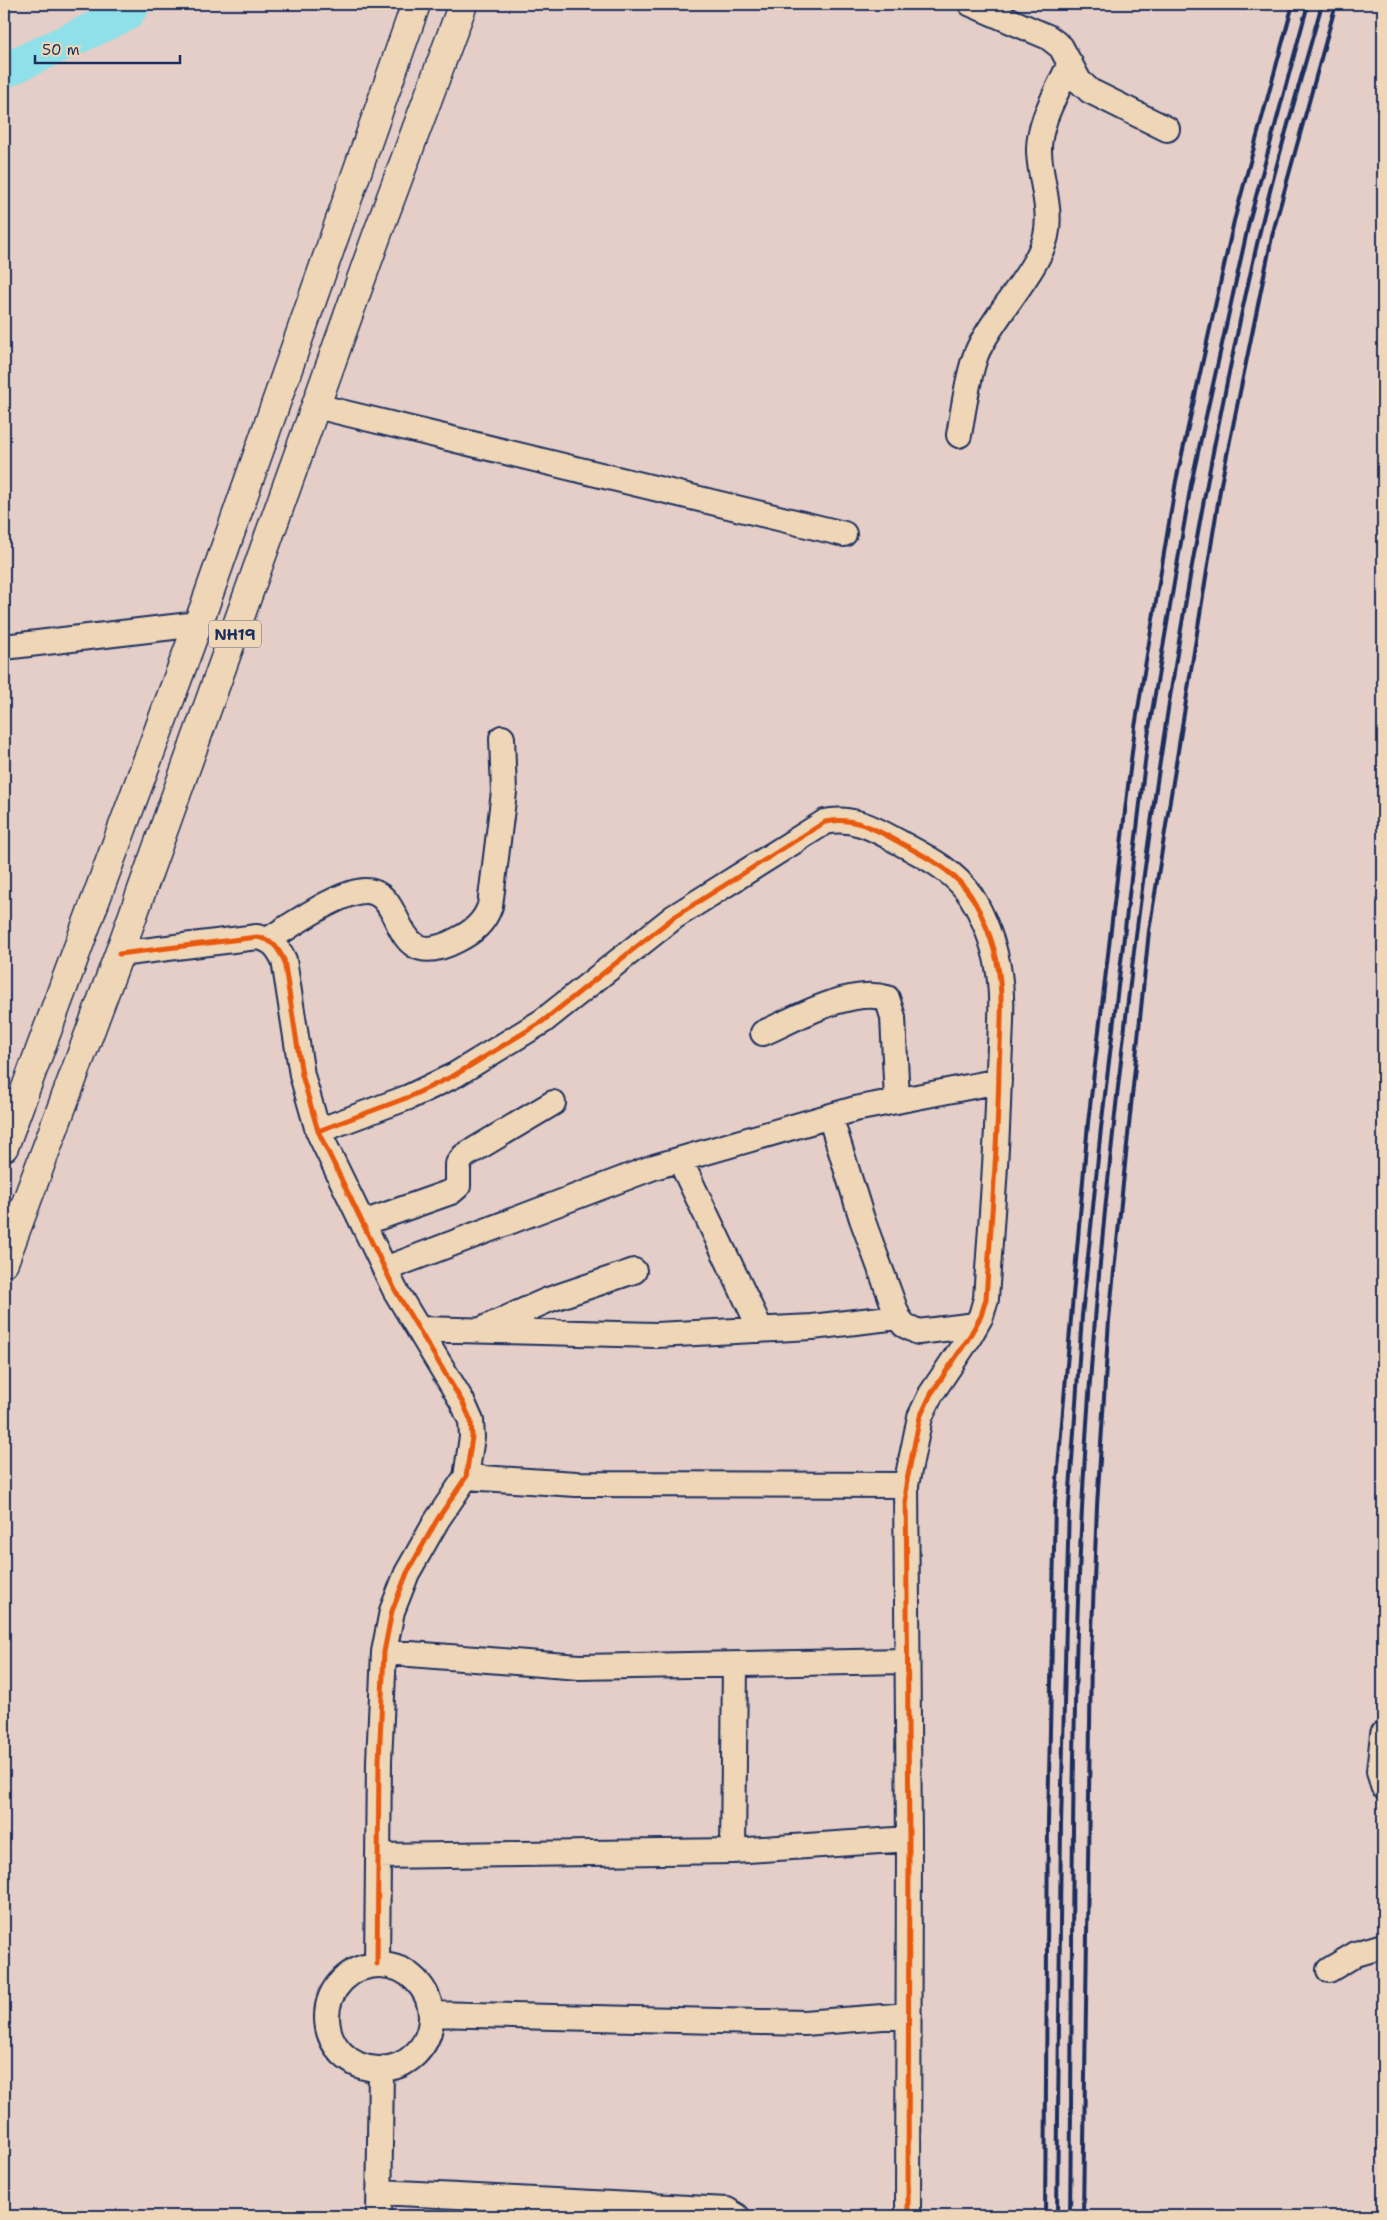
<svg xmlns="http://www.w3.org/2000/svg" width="1387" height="2220" viewBox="0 0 1387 2220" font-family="'Shantell Sans',sans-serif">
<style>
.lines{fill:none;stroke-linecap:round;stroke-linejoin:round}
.river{stroke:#8fe0e8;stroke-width:35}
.minor-casing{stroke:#1b2f5e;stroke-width:28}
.highway-casing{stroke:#1b2f5e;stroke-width:31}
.minor{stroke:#efd6b7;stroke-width:24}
.highway{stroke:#efd6b7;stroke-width:28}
.rail{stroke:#1b2f5e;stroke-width:4}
.cycleway-casing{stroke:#efd6b7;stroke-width:8}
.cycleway{stroke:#e8590c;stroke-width:5}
.labels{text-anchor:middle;stroke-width:4;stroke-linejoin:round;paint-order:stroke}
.shield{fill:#efd6b7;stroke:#5b6179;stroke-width:1}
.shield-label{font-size:16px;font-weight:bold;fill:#1b2f5e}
</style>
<rect width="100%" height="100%" fill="#e4cec7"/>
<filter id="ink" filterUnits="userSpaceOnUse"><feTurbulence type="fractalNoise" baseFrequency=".02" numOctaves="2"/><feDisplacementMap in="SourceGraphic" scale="10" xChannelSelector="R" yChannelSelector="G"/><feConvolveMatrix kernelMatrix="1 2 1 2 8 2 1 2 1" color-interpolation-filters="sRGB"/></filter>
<g filter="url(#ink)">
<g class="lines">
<!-- river -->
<path class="river" d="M4,71L126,14L133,4"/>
<defs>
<path id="minor" d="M971,4L1048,37L1061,47L1079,81L1090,91L1167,129
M316,406L844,534
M959,435C963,413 969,368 978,350C995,314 1038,270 1046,236C1052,209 1040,179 1039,152C1038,122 1058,91 1070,63
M4,647L198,624
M269,939C291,926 340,891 365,891C408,891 388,976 457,940C473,932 484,923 490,906L504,792L502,738
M119,954L257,937C272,940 277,946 284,960L302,1075L318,1131L395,1290L463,1403L471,1421L472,1437L466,1477L437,1520L407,1573L392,1611L384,1652L379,1761L377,1964
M763,1033C797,1018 850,987 887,998L893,1017L897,1101
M830,1116L862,1219L898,1317L904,1325L918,1332L976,1325
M318,1131L409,1097L455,1075L543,1021L674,917L825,822C855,815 880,832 906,846C930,859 955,872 971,896C983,915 994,944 998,967C1004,1000 1000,1035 999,1069C998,1146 991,1222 986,1299L981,1316L968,1339L931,1394L920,1417L906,1485L909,1839L908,2216
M680,1160L761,1330
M363,1223L451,1192L458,1186V1164L464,1156L553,1103
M385,1269L654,1167L855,1109L999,1081
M485,1328L548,1300L634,1271
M419,1329L656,1335L812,1327L898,1317
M466,1477L576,1484L906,1485
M384,1652L579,1667L907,1661
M1383,1734L1379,1771L1383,1786
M733,1851L735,1665
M378,1856L733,1851L909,1839
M327 2017a52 52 0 1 1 104 0a52 52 0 1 1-104 0Z
M1329,1970L1356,1954L1383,1946
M431,2014L804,2023L909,2015
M379,2192L727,2210L737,2216
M379,2216L381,2069"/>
<path id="highway" d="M4,1147L205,605L416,4
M4,1262L119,954L377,235L463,4"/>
</defs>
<!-- minor casing -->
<use href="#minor" class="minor-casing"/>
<!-- highway casing -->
<use href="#highway" class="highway-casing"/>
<!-- minor -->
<use href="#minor" class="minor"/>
<!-- highway -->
<use href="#highway" class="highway"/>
<!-- rail -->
<path class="rail" d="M1045,2216L1048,1822L1055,1503L1088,1123L1135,727L1176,481L1234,221L1293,4
M1057,2216L1061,1825L1069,1504L1082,1316L1101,1128L1149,729L1191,484L1249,222L1308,4
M1070,2216C1073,1981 1070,1744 1082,1509C1090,1344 1107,1180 1126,1017C1157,753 1200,490 1260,231C1278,155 1301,79 1322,4
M1083,2216L1091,1655L1097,1506L1109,1320L1149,931L1221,484L1273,232L1336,4"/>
<defs>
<path id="cycleway" d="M119,954L257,937C272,940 277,946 284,960L302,1075L318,1131L395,1290L463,1403L471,1421L472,1437L466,1477L437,1520L407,1573L392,1611L384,1652L379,1761L377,1964
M318,1131L409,1097L455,1075L543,1021L674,917L825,822C855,815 880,832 906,846C930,859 955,872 971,896C983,915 994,944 998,967C1004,1000 1000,1035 999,1069C998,1146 991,1222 986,1299L981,1316L968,1339L931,1394L920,1417L906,1485L909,1839L908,2216"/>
</defs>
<!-- cycleway casing -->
<use href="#cycleway" class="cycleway-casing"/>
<!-- cycleway -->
<use href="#cycleway" class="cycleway"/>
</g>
</g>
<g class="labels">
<!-- shield labels -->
<rect class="shield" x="209" y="620.5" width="52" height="27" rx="4"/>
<g class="shield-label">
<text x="235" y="640">NH19</text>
</g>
</g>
<!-- margin -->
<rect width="1387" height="2220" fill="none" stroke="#efd6b7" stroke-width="20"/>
<rect x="10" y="10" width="1367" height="2200" fill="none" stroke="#1b2f5e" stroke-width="2" filter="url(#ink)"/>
<!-- scale -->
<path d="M35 55v8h145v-8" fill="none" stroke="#1b2f5e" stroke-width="2.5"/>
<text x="42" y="55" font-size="15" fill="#1b2f5e" stroke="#efd6b7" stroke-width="4" paint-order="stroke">50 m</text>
</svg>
